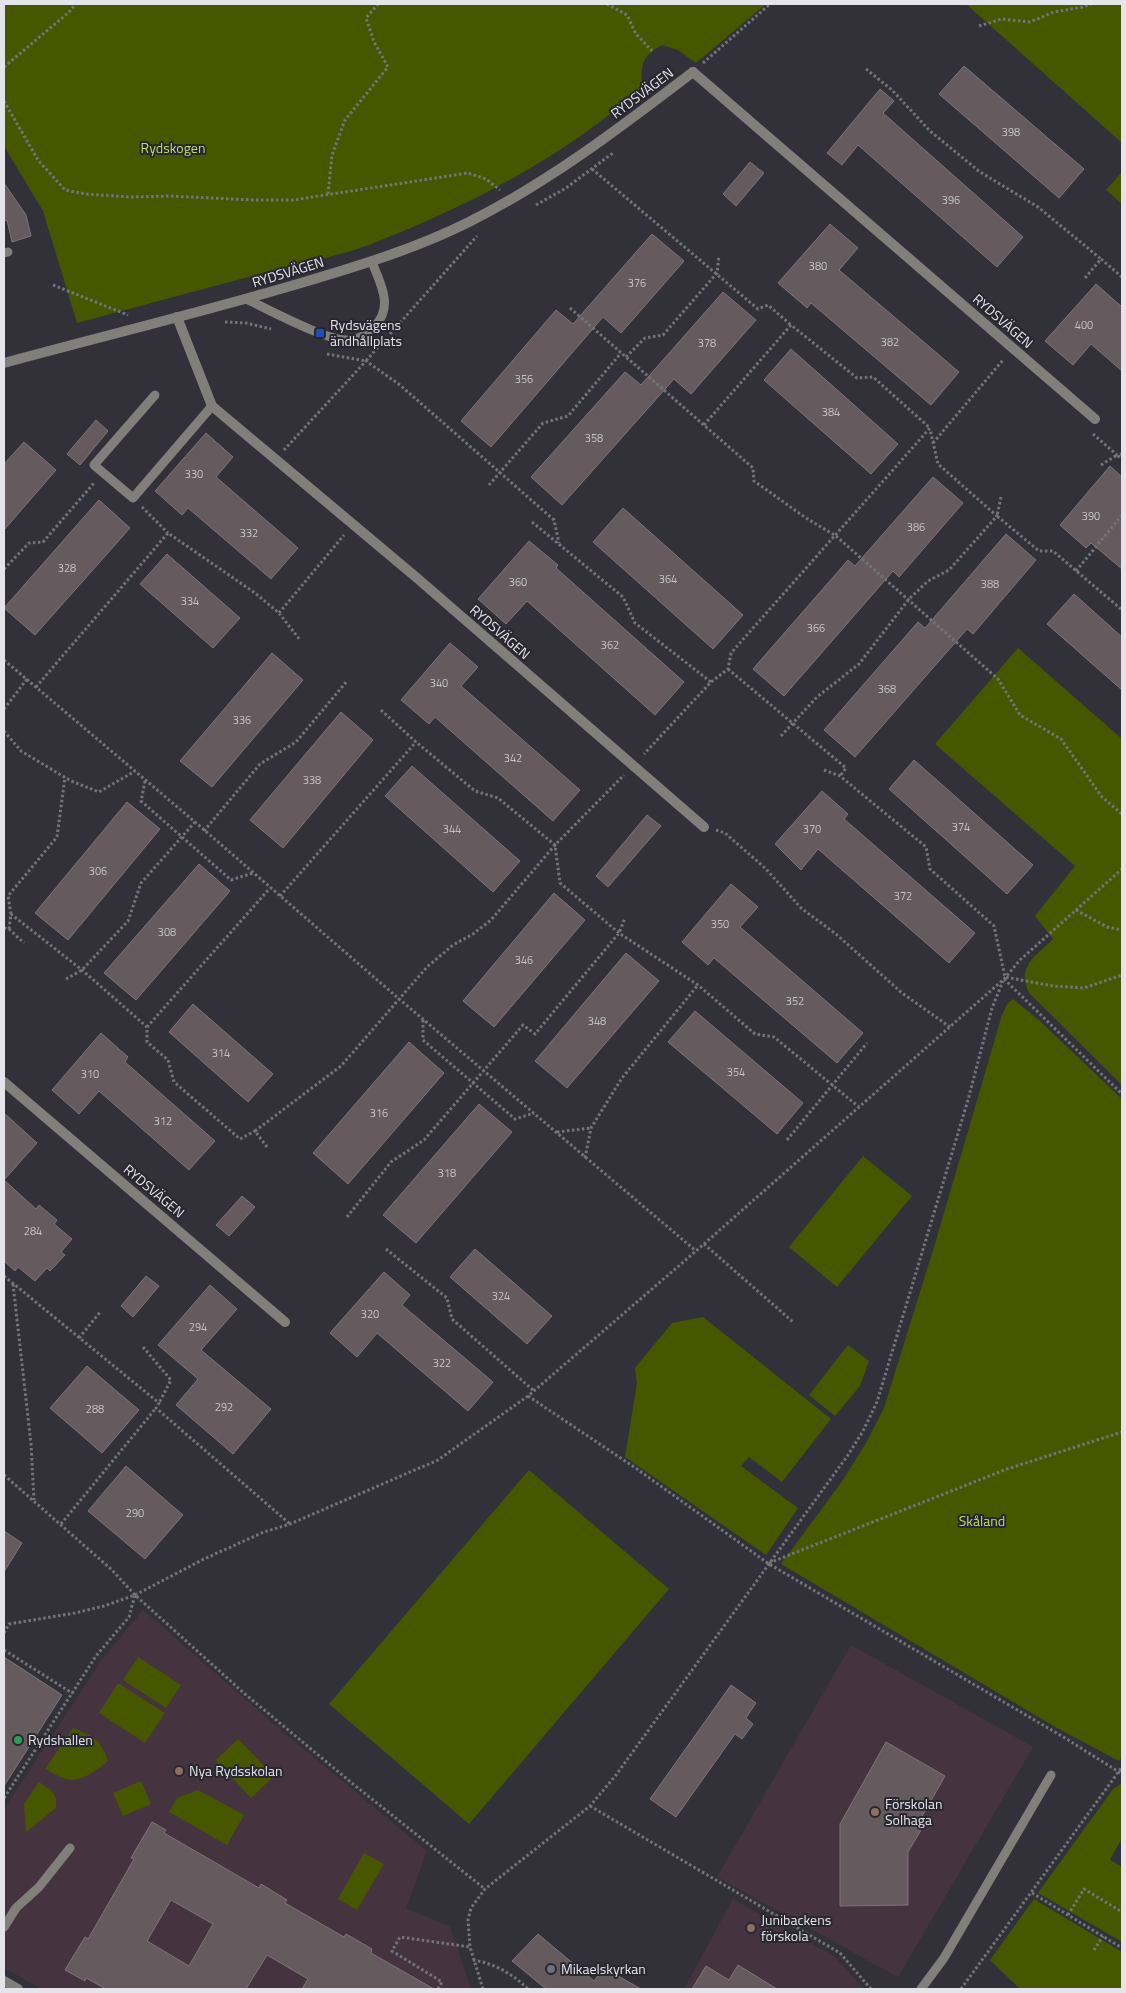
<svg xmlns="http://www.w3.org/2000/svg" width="1126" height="1993" viewBox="0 0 1126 1993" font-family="'Titillium Web',sans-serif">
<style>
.education{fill:#45343f}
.green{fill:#475700}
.building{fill:#655a5e;stroke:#7f7377;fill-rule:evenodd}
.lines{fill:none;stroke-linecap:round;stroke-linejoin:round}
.path{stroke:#74747b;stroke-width:3;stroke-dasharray:2.5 2.5;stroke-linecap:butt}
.service{stroke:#817f7a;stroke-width:9}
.minor{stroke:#817f7a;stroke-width:10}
.tertiary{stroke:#817f7a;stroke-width:10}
.transit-dot{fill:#1a4fb4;stroke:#282730;stroke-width:2}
.leisure-dot{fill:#2e9e5b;stroke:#282730;stroke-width:2}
.education-dot{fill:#8d6e63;stroke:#282730;stroke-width:2}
.worship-dot{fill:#6b7280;stroke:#282730;stroke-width:2}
.labels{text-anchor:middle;stroke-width:4;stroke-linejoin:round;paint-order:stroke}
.number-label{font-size:11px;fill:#c4c2c7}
.street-label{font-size:14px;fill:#e4e4ea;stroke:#282730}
.park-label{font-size:14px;fill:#c1de65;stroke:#282730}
.poi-label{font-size:14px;fill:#e4e4ea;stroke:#282730;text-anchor:start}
</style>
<rect width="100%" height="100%" fill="#32313a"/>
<!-- education -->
<path class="education" d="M143,1610L284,1733L427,1851L406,1908L450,1927L471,1989H42L4,1968V1809L101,1661Z
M851,1645L1033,1747L898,1977L717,1877Z
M733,1899L835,1957L864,1989H684Z"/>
<!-- green -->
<path class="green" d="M4,4H766L696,63L678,50L662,45C641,57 641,64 642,87C564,158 466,207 369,245C339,256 305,262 274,270C208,288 142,305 77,323L43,211L4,146Z
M966,4H1122V143Z
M1122,172V204L1106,190Z
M1018,648L1122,739V1085L1029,993C1016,966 1036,956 1053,939L1035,916L1075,866L935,744Z
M1013,999L1040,1021L1122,1099V1756L1119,1761L1057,1728L781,1564L843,1480L866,1443L884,1408L934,1247L1002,1015L1007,1004Z
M863,1156L912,1196L837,1287L789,1247Z
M703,1317L831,1419L782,1482L749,1457L741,1466L798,1508L766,1555L625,1457L637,1383L635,1368L672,1323Z
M848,1345L869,1361L860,1386L835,1416L809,1395Z
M529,1470L669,1589L469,1824L329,1704Z
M138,1657L181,1685L166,1708L123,1680Z
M118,1683L165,1713L145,1743L99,1713Z
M73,1728C94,1737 100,1738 108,1761C98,1769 80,1784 66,1779C59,1777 51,1772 45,1769Z
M238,1739L274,1776L251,1798L216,1760Z
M141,1781L151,1804L123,1816L113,1793Z
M39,1782C50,1790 58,1792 56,1808L26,1832L24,1804Z
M1122,1783V1838L1110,1860L1122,1867V1942L1038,1893L1113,1789Z
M198,1790L244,1815L227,1845L169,1812L177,1798Z
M364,1853L384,1864L357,1910L338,1899Z
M1034,1899L1122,1952V1989H1020L990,1960Z"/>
<!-- building -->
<path class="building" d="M964,66L1084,169L1059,198L939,94Z
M880,89L894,101L883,113L1023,237L997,267L858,145L842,165L827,153Z
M750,162L764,173L736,206L723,194Z
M4,183L26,215L31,236L12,242L7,220L4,221Z
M830,224L858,248L839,270L959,372L931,405L811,303L807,308L778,283Z
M652,234L684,261L621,333L603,317L491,447L461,421L556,310L573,324Z
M1096,284L1122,307V371L1091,344L1073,365L1045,341Z
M723,292L756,320L691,394L674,379L562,505L531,477L625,372L641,385Z
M791,349L898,444L871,474L764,380Z
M96,420L108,431L80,465L67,454Z
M206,433L233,457L216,477L298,548L271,579L188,508L182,515L155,491Z
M24,442L56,470L4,530V464Z
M1110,466L1122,477V569L1091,543L1086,548L1060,525Z
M933,477L963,503L899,577L893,571L784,696L753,669L848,560L855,566Z
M99,500L130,528L35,635L4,608Z
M623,508L743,615L713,649L593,542Z
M1006,534L1036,560L973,634L967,629L855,757L824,730L918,622L925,628Z
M529,541L558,565L556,568L684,682L655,715L527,601L506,624L478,599Z
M167,554L240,618L213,648L140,584Z
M1074,594L1122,637V690L1047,624Z
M450,643L478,667L461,686L580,790L553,821L435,717L429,724L401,700Z
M272,653L303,680L212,787L180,761Z
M341,712L373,740L283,848L250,820Z
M914,760L1033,865L1007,894L889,789Z
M412,766L520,861L493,892L385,796Z
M822,791L848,814L844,819L975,933L949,963L818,849L801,870L775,844Z
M127,802L160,829L68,940L35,913Z
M647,815L661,826L608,887L596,876Z
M199,864L230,891L136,1000L104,973Z
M731,884L758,907L740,927L863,1033L837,1063L714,958L708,965L682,942Z
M554,893L585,920L494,1027L463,1001Z
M626,953L659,981L567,1088L535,1061Z
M193,1004L273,1074L248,1102L169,1032Z
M695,1011L803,1103L777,1134L668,1042Z
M101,1033L128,1057L125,1062L215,1141L189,1170L99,1091L79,1114L52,1090Z
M409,1042L444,1073L348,1184L313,1153Z
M479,1104L512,1132L416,1243L383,1215Z
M4,1113L37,1143L4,1180Z
M4,1180L36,1209L39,1205L57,1220L54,1224L72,1239L61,1252L65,1255L50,1271L47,1268L35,1281L18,1267L15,1271L4,1261Z
M242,1196L255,1207L229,1236L216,1225Z
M475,1249L552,1316L527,1344L450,1277Z
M384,1272L410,1295L402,1305L493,1382L468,1411L377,1333L357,1357L330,1333Z
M146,1276L159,1286L133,1317L121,1306Z
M210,1285L237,1309L201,1350L271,1409L233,1454L176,1405L198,1379L158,1345Z
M87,1366L139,1410L102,1453L50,1408Z
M126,1466L183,1515L145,1559L88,1511Z
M4,1531L22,1543L4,1572Z
M4,1657L62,1695L4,1786Z
M731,1685L756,1703L746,1718L753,1724L742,1739L735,1734L676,1817L650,1799Z
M886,1742L945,1776L916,1827L921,1830L908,1852V1905L840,1906V1824Z
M152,1822L166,1830L164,1833L259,1888L261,1884L287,1900L285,1903L344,1937L346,1934L372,1949L371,1953L434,1989H302L308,1979L267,1955L246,1989H106L86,1978L85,1981L65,1970L85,1937L88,1939L134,1859L131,1858ZM171,1900L213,1924L189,1966L147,1941Z
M538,1934L594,1981L604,1968L641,1989H546L512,1961Z
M738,1965L777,1989H692L706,1966L729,1980Z"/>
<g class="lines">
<!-- path -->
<path class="path" d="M607,4L627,15L636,34L652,51
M979,26L1002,19L1030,22L1054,12L1083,7L1091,4
M703,63L770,4
M4,67L68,13L76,4
M866,69L892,90L930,131L980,172L1038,207L1101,259
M4,101L38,160L65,190L86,194L131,197L170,196L254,200H293L468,173L486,179L500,190
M592,169L758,309L768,305L791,325
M328,194L332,155L345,120L388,67L374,42L366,18L378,4
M536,205L566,188L613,153
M1085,278L1101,259L1122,277
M53,285L128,315
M570,308L753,468L754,481L806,518L836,536L998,679L1020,715L1061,739L1102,797L1122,814
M225,322L246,323L271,329
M390,334L477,236
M327,354L366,361L384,340
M626,357L645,338L663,335L717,273L719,256
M704,425L791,325L857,378L873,377L930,428L731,653L728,669L711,682
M1093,434L1117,455L1122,454
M933,443L1003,360
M284,450L366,361L400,385L554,520L559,543
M1101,465L1117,455L1122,459
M489,485L543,423L568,416L621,353
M1001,497L997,516L1039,551H1053L1122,610
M142,507L168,533
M532,522L623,597L635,623L711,682L644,754
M4,569L29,543L43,542L94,483
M1076,571L1122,515
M279,613L344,535
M4,660L195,822L398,998L696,1251
M728,669L846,768L840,776
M36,687L168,533L255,593L279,613L300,640
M4,709L27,679
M381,710L416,742L475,791L498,798L555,845L560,883L619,933L698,985L755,1034L774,1037L859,1107
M4,731L21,751L71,781L99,792L135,771
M781,736L817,697L859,664L909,599L928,581L949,570L997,516L938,464L930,429
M824,770L840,776L926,847L930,869L994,926L1005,977L1053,986L1084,988L1122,975
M145,781L141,801L231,880L253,873
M716,830L725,833L765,868L801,908L836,934L902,993L950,1027
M204,831L260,764L296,742L347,681
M280,896L416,742
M1076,910L1107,927L1122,930
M11,914L8,896L57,837L65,777
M4,928L9,929L11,914L82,970L147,1027V1042L168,1060L174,1082L240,1139L255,1131
M9,929L24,943
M66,979L82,970L128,921L141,883L195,822
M1004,979L1122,1094
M423,1020V1040L515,1119L534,1113
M147,1027L270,888
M557,1132L591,1128
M787,1140L867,1043
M267,1147L255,1131L341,1066L427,967L453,945L473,934L491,920L555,845L624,775
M585,1158L591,1128L622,1078L698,985
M347,1217L391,1162L424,1140L523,1025L535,1034L619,933L625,918
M704,1244L793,1322
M386,1249L447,1298L452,1319L534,1391
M4,1276L159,1403L156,1408L290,1524
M13,1284L31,1444L34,1500
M79,1338L101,1311
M143,1347L171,1380L159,1403
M528,1396L637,1469L769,1564L1065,1738L1122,1774
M4,1475L112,1570L135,1595L245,1694L353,1784L485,1889
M61,1524L156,1408
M769,1563L1007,1469L1122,1432
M4,1633L9,1624L75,1613L104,1606L135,1595L204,1559L264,1532L290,1524L438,1460L528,1396L696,1251L1004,979L1020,960L1122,869
M4,1650L72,1693
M4,1798L96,1656L129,1617L135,1595
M590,1806L840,1953L871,1989
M1032,1893L1122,1948
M1068,1915L1084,1889L1122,1912
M1094,1950L1103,1936
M473,1960C494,1963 514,1975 528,1989
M438,1989L442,1982L392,1951L400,1937L470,1947
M483,1989L470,1947L468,1920L471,1908L485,1889L590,1806L616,1775L848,1455L863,1431L877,1402L968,1100L992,1008L1003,981
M961,1989L1122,1767"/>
<!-- service -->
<path class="service" d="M4,253L8,252
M246,299C268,309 328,342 349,340C360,340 368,333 375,326C394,306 380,283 372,262
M155,395L94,465L133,498L212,406
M4,1927L16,1908L39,1887L70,1848
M921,1989L944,1958L1051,1775"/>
<!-- minor -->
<path class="minor" d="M693,72L1095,419
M177,317L212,406L417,578L704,827
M4,1082L285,1322
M4,1981L18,1989"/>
<!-- tertiary -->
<path class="tertiary" d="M4,363C103,336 203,312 301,283C358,266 415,249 469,222C549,182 621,127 693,72"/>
</g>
<!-- markers -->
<rect class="transit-dot" x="315" y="328" width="10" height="10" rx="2.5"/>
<circle class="leisure-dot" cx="18" cy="1740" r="5"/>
<g class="education-dot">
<circle cx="179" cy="1771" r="5"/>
<circle cx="875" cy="1812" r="5"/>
<circle cx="751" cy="1928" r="5"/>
</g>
<circle class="worship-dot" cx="551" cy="1969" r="5"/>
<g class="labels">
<!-- number labels -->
<g class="number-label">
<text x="1011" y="136">398</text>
<text x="951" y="204">396</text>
<text x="818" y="270">380</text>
<text x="637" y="287">376</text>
<text x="1084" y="329">400</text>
<text x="890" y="346">382</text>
<text x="707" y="347">378</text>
<text x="524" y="383">356</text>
<text x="831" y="416">384</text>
<text x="594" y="442">358</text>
<text x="194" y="478">330</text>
<text x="1091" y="520">390</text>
<text x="916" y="531">386</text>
<text x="249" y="537">332</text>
<text x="67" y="572">328</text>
<text x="668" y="583">364</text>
<text x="518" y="586">360</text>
<text x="990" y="588">388</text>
<text x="190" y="605">334</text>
<text x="816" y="632">366</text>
<text x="610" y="649">362</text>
<text x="439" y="687">340</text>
<text x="887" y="693">368</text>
<text x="242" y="724">336</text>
<text x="513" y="762">342</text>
<text x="312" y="784">338</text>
<text x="961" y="831">374</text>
<text x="452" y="833">344</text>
<text x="812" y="833">370</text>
<text x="98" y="875">306</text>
<text x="903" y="900">372</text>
<text x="720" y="928">350</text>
<text x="167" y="936">308</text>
<text x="524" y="964">346</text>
<text x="795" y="1005">352</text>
<text x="597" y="1025">348</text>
<text x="221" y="1057">314</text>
<text x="736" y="1076">354</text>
<text x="90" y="1078">310</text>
<text x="379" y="1117">316</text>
<text x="163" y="1125">312</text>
<text x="447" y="1177">318</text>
<text x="33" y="1235">284</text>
<text x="501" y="1300">324</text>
<text x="370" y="1318">320</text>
<text x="198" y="1331">294</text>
<text x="442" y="1367">322</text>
<text x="224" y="1411">292</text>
<text x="95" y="1413">288</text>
<text x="135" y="1517">290</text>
</g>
<!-- street labels -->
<g class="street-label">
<text transform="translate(642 93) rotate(-37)" y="5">RYDSVÄGEN</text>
<text transform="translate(288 272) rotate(-17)" y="5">RYDSVÄGEN</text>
<text transform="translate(1003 321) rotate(41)" y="5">RYDSVÄGEN</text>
<text transform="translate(500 632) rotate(41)" y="5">RYDSVÄGEN</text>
<text transform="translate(154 1191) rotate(40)" y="5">RYDSVÄGEN</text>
</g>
<!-- park labels -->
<g class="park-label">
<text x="173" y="153">Rydskogen</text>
<text x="982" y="1526">Skåland</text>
</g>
<!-- poi labels -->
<g class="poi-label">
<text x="330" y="330">Rydsvägens<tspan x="330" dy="16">ändhållplats</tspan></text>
<text x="28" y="1745">Rydshallen</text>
<text x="189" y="1776">Nya Rydsskolan</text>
<text x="885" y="1809">Förskolan<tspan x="885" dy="16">Solhaga</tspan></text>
<text x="761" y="1925">Junibackens<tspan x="761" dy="16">förskola</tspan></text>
<text x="561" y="1974">Mikaelskyrkan</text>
</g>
</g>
<!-- border -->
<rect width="1126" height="1993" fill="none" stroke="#e4e4ea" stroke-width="10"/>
</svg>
